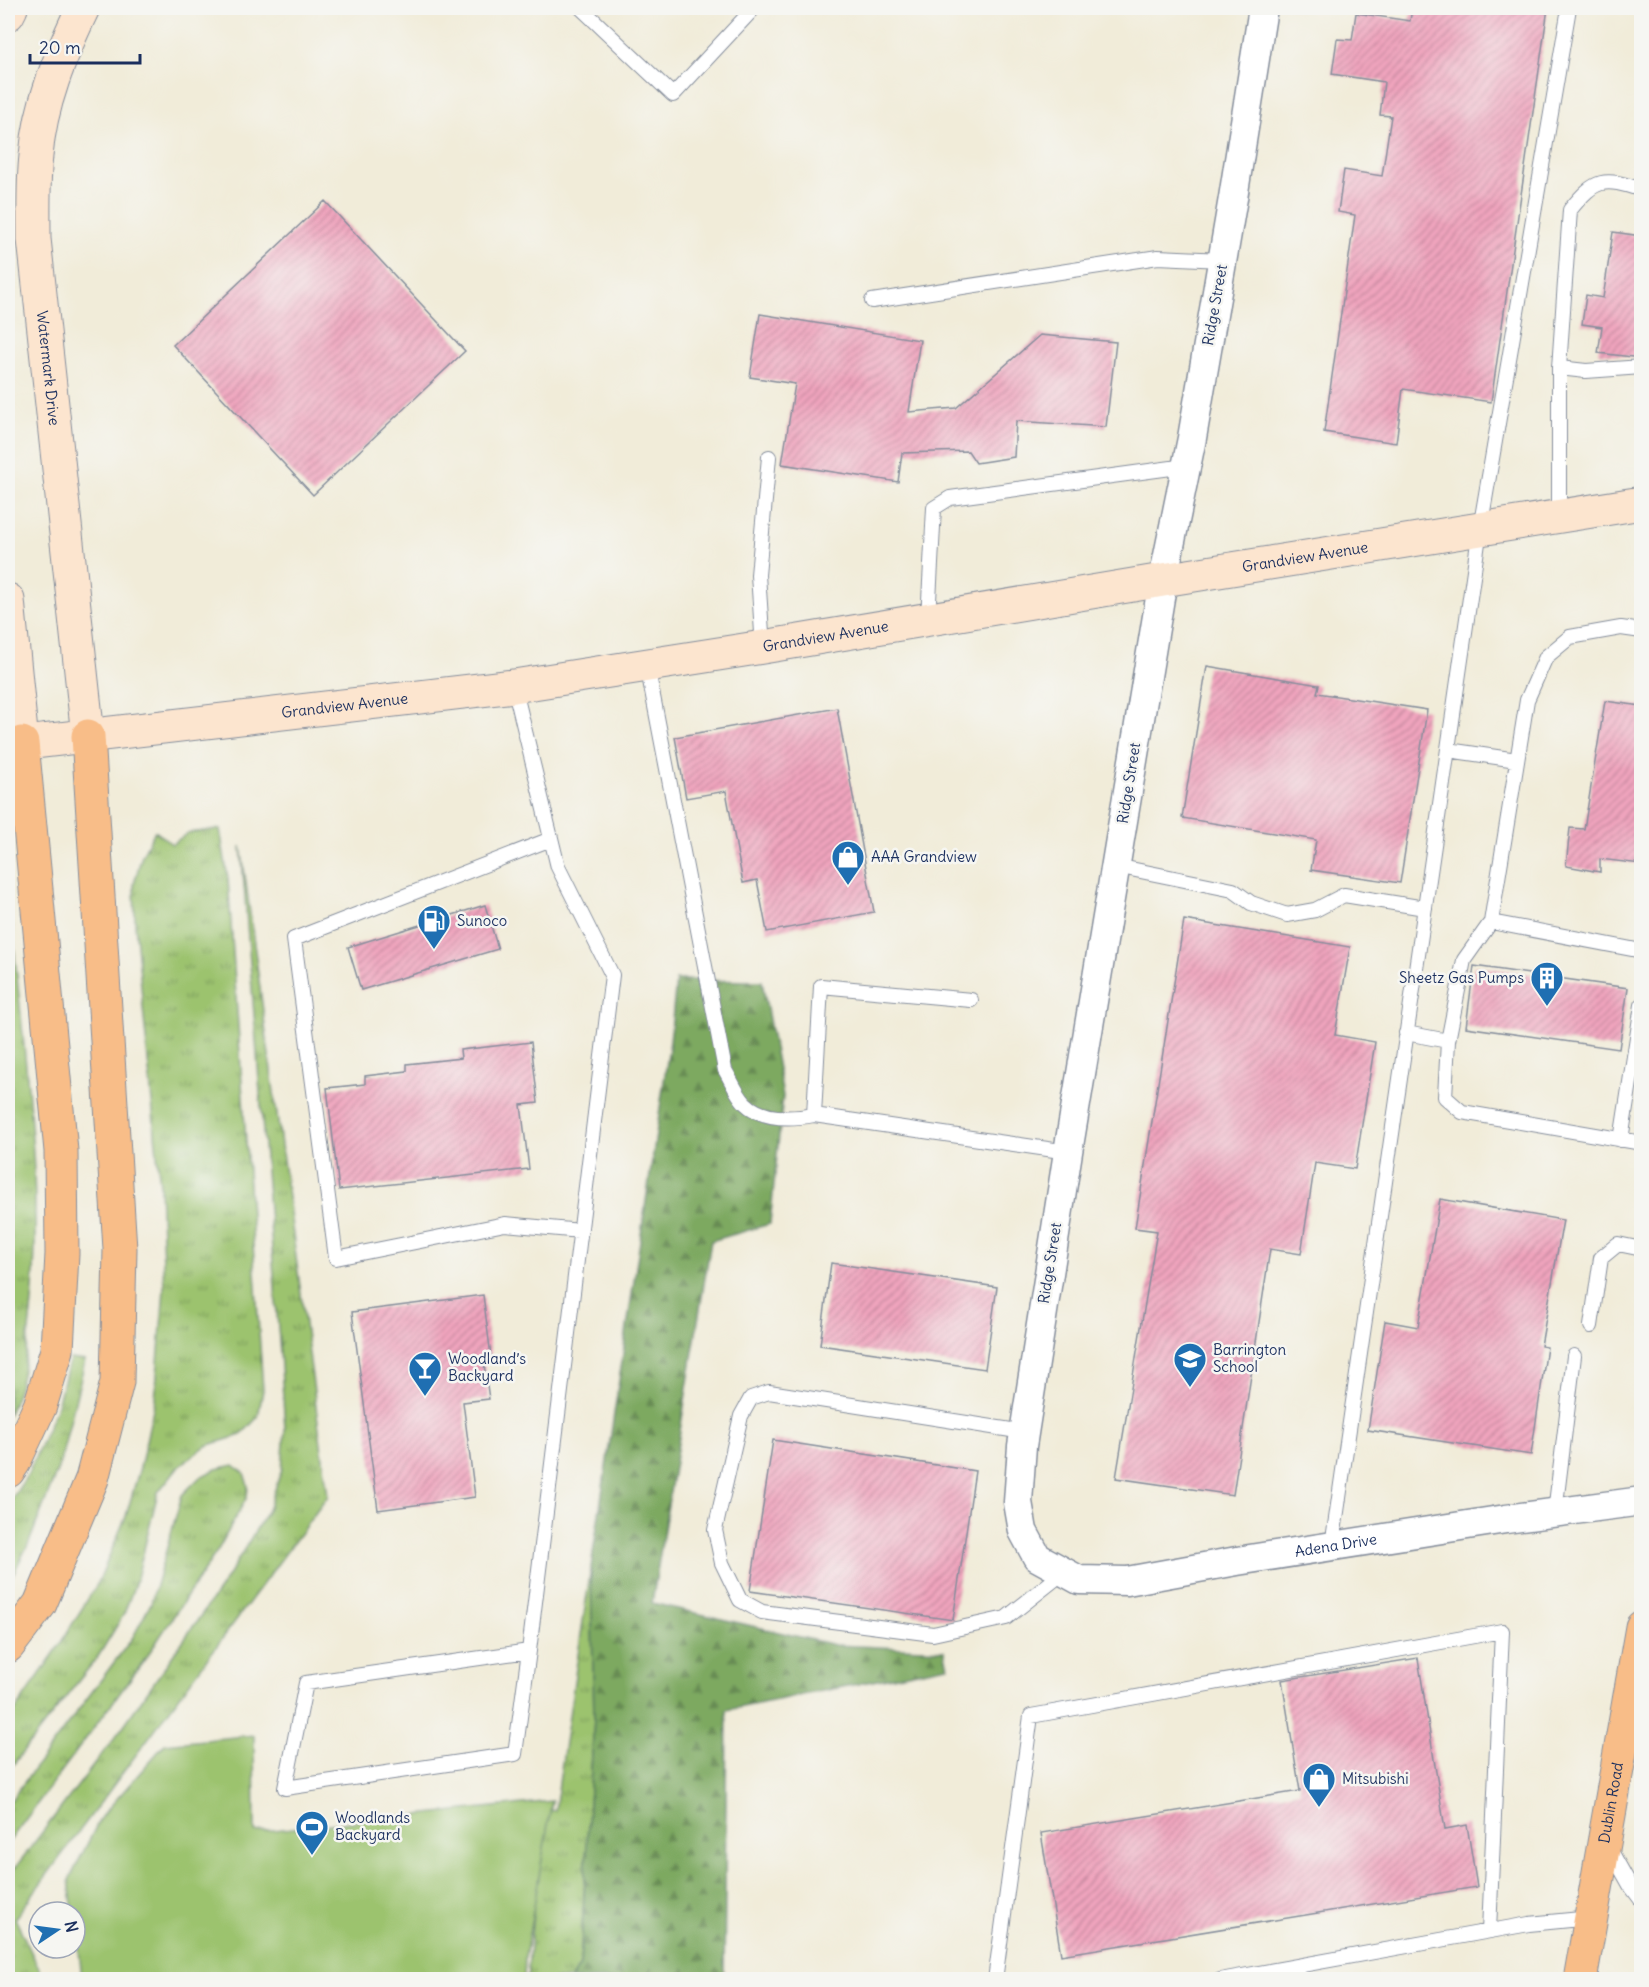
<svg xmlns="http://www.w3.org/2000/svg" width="1649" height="1987" viewBox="0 0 1649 1987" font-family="Delius,sans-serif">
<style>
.grass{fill:url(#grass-tufts);stroke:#5c7966;stroke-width:1.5}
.forest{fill:url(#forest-firs);stroke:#4c6c60;stroke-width:1.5}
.green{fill:#9cc36e;stroke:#5c7966;stroke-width:1.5}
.building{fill:url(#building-hatch)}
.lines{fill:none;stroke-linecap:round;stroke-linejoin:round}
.lane-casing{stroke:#868e9c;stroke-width:16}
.street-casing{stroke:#868e9c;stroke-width:31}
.secondary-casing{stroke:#868e9c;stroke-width:35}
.primary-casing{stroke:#868e9c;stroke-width:35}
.highway-casing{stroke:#868e9c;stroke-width:35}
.lane{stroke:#fff;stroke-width:14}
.street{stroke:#fff;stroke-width:28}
.secondary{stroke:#fce5cf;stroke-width:33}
.primary{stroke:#f8bd88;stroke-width:33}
.highway{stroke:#f8bd88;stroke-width:33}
.labels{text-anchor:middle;stroke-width:5;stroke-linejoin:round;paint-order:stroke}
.street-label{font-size:15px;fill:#1b2f5e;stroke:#f6f6f2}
.poi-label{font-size:15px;fill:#1b2f5e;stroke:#f6f6f2;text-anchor:start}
</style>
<defs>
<pattern id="grass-tufts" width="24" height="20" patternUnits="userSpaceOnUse" patternTransform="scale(1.5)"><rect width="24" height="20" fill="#9cc36e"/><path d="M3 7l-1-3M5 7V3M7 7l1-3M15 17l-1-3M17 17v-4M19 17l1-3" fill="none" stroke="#7e9f5e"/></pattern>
<pattern id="forest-firs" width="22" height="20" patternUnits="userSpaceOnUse" patternTransform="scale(1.5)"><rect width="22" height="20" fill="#7da961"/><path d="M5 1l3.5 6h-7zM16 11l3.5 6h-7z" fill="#668a53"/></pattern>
<pattern id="building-hatch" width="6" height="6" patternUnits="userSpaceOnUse" patternTransform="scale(1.5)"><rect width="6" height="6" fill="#f0a4bd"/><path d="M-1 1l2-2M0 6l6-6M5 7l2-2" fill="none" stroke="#c2869d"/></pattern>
</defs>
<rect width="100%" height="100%" fill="#f6f6f2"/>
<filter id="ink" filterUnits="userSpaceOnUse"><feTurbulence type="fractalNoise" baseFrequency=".0167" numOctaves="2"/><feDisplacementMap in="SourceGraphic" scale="12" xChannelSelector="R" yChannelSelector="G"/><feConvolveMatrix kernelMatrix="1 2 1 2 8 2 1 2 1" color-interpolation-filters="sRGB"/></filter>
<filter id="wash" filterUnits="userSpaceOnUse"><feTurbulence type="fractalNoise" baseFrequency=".008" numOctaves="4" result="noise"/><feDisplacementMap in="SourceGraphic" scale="24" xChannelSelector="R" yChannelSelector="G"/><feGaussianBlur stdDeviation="1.35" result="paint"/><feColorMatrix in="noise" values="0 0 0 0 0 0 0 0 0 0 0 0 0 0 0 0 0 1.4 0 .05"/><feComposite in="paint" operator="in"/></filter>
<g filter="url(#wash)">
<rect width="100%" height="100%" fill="#f1ecd9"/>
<!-- grass -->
<path class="grass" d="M220,829L228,879L263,1390L258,1417L241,1435L206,1446L178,1467L158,1492L137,1578L124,1614L99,1655L8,1771V1721L55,1652L98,1583L126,1516L141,1464L155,1400L164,1289L160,1186L135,924L134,884L142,855L155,831L172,844L188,833Z
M241,846L328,1496L15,1918L44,1979H8V1877L122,1728L225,1581L268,1510L282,1469L285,1429L281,1366Z
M8,909L12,926C24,1057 45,1191 30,1322C26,1354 23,1386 8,1415Z
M70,1359L85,1361L60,1463L29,1543L8,1584V1505L28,1474L56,1409Z
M234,1465L244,1473L248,1486L247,1497L219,1548L143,1662L8,1843V1804L133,1637L151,1603L182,1495L200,1477L216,1469Z
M591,1567L594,1718L580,1966L570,1979L527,1980L542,1812L555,1810Z"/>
<!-- forest -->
<path class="forest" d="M676,980L762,981L783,1096L770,1224L711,1241L652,1603L835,1645L944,1650L948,1666L727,1710L724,1979L570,1980L580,1966L594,1718L591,1567L670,1041Z"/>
<!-- green -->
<path class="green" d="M254,1735L255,1832L552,1801L525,1958L524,1979H82L75,1912H73L69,1880L101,1817L165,1744Z"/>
<g id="blocks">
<!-- building -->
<path class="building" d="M1412,8H1548L1491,402L1403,389L1396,443L1324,432L1355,215L1338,212L1344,170L1382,176L1391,116L1380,115L1384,82L1332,74L1337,39L1352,40L1356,13L1410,21Z
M325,201L465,351L313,495L173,345Z
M1613,232L1641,236V358L1598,353L1602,327L1582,324L1586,295L1603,298Z
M760,314L920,340L909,412L956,408L1040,335L1116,342L1106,427L1016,421L1014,457L976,463L968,451L902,453L898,482L782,464L795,384L750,377Z
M1207,666L1319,685L1317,693L1427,710L1400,883L1311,870L1316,840L1182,818Z
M1605,701L1641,706V864L1600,859V872L1566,866L1570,828L1584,829Z
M837,708L874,912L767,932L757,880L743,883L726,791L686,798L675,737Z
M485,905L498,949L361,990L348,947Z
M1184,920L1350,947L1335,1035L1375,1042L1355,1169L1315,1163L1301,1254L1270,1249L1233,1495L1116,1478L1157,1231L1135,1228Z
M1474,966L1628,988L1619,1049L1466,1027Z
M531,1042L538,1103L521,1105L529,1169L339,1190L327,1088L365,1084V1076L407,1071V1064L461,1058L460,1050Z
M1440,1199L1563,1220L1541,1346L1547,1347L1531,1455L1368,1430L1385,1321L1418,1327Z
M831,1263L997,1287L985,1369L820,1345Z
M483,1295L491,1356L483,1357L489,1399L463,1402L475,1497L378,1510L352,1312Z
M773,1440L975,1471L953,1620L750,1591Z
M1418,1658L1445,1829L1467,1825L1477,1887L1061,1955L1041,1833L1300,1791L1282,1680Z"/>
</g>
</g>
<g filter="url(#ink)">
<use href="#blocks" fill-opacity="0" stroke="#868e9c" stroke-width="1.5"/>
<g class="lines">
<defs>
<path id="lane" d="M581,8L673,95L754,8
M872,301L1158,257L1222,260
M1559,368L1586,371L1642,367
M1559,516V368L1570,210C1596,178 1603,177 1642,190
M928,619L934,508L950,498L1186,466
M763,647L758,575L769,457
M647,665L725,1070C731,1080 737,1095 745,1103C763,1121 792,1119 814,1115L1068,1152
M514,686L558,867L612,975L529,1651L515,1754L285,1788L306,1683L529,1651
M1448,750L1517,760
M551,839L294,939L336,1258L505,1224L581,1231
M1116,866L1233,890L1251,903L1287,915L1315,910L1344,895L1425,908
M1491,922L1642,951
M1406,1033L1448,1041L1445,1097L1462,1112L1642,1143
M1448,1041L1464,960L1491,922L1527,700L1546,657L1570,637L1621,628L1642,631
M814,1115L821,986L971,1000
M1621,1140L1642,1005
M1591,1326L1601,1258L1618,1244L1642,1249
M1024,1432L769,1392L751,1398L741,1416L715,1530L722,1563L740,1600L762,1612L933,1634L1006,1618L1064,1572
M1555,1512L1574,1356
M1332,1546L1480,529L1569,8
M1608,1846L1630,1885L1642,1901
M995,1980L1031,1716L1502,1631L1489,1931
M1220,1980L1529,1924L1591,1918"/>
<g id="street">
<path id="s1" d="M1263,8L1233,198L1192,438L1163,580L1068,1152L1022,1446L1018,1502L1023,1531L1037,1557L1079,1580L1127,1581L1237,1561L1506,1519L1642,1501"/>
</g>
<g id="secondary">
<path id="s2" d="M83,8C61,54 40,104 36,156C33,183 34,211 34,239L88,736"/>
<path d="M8,14L11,8"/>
<path d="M8,600L22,743"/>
<path id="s3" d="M8,745L514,686L763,647L1163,580L1642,503"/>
</g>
<g id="primary">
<path id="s4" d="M1580,1980L1642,1627"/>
</g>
<path id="highway" d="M8,1471L14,1462L40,1406L57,1350L62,1254L61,1151L22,743
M8,1646L40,1604L92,1479L117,1382L120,1249L88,736"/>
</defs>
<!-- lane casing -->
<use href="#lane" class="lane-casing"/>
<!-- street casing -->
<use href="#street" class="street-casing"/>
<!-- secondary casing -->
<use href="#secondary" class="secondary-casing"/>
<!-- primary casing -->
<use href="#primary" class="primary-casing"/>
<!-- highway casing -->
<use href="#highway" class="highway-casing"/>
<!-- lane -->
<use href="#lane" class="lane"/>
<!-- street -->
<use href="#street" class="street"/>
<!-- secondary -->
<use href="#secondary" class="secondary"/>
<!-- primary -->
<use href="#primary" class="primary"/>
<!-- highway -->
<use href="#highway" class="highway"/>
</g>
</g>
<!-- icons -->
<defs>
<symbol id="shop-pin" viewBox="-11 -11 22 30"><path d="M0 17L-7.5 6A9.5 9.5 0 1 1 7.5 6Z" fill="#1f6fb2" stroke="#f6f6f2"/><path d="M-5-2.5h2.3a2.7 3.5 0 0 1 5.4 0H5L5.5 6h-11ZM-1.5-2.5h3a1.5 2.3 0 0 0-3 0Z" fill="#fff"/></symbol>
<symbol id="fuel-pin" viewBox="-11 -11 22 30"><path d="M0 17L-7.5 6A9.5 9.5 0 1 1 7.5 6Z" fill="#1f6fb2" stroke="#f6f6f2"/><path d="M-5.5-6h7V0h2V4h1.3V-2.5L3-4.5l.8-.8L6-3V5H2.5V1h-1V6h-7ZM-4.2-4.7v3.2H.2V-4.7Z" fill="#fff"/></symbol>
<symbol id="building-pin" viewBox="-11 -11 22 30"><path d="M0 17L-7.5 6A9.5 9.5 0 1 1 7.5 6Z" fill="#1f6fb2" stroke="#f6f6f2"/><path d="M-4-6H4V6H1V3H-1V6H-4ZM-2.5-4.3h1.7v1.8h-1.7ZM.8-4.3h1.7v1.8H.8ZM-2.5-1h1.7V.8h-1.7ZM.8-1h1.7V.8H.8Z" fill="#fff"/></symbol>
<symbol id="school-pin" viewBox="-11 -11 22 30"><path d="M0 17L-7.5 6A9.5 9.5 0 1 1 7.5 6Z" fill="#1f6fb2" stroke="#f6f6f2"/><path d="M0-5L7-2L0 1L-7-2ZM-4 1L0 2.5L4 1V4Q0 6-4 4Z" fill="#fff"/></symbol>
<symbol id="bar-pin" viewBox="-11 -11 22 30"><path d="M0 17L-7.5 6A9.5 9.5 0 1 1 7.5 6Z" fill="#1f6fb2" stroke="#f6f6f2"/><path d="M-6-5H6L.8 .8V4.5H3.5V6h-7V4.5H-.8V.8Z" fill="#fff"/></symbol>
<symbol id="stadium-pin" viewBox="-11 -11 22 30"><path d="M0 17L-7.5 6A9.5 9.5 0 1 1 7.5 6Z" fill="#1f6fb2" stroke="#f6f6f2"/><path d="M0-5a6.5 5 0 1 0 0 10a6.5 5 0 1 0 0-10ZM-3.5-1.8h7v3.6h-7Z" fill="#fff"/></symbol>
</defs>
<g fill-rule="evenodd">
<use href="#shop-pin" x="829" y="838" width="38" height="52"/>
<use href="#fuel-pin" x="415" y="902" width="38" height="52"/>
<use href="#building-pin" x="1528" y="959" width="38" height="52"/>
<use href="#school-pin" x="1171" y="1340" width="38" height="52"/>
<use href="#bar-pin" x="406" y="1349" width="38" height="52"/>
<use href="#shop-pin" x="1300" y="1760" width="38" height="52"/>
<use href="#stadium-pin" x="293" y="1808" width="38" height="52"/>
</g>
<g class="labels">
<!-- street labels -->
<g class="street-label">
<text transform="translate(1215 305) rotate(-80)" y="5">Ridge Street</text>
<text dy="5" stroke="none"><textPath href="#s2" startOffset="369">Watermark Drive</textPath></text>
<text dy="5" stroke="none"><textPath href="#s3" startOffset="1311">Grandview Avenue</textPath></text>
<text dy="5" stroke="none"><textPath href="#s3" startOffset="825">Grandview Avenue</textPath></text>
<text dy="5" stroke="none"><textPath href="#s3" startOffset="339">Grandview Avenue</textPath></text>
<text transform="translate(1129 783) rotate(-81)" y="5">Ridge Street</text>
<text transform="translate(1050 1263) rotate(-81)" y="5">Ridge Street</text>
<text dy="5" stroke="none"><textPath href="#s1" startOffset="1881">Adena Drive</textPath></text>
<text dy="5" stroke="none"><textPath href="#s4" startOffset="180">Dublin Road</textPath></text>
</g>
<!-- poi labels -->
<g class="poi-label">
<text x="871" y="862">AAA Grandview</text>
<text x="457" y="926">Sunoco</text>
<text x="1524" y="983" text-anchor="end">Sheetz Gas Pumps</text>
<text x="1213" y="1355">Barrington<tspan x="1213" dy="17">School</tspan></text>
<text x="448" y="1364">Woodland’s<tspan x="448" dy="17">Backyard</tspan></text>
<text x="1342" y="1784">Mitsubishi</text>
<text x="335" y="1823">Woodlands<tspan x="335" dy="17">Backyard</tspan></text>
</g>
</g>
<!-- margin -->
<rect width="1649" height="1987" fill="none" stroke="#f6f6f2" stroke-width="30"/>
<!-- north arrow -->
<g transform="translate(57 1930) rotate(77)"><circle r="28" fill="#f6f6f2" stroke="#9ea6b7" stroke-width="1.5"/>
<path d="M0-4.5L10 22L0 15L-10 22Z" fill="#1f6fb2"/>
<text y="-9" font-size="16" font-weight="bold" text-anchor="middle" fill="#1b2f5e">N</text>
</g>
<!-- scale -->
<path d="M30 54v9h110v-9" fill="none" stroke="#1b2f5e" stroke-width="3"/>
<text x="39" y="54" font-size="18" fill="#1b2f5e" stroke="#f6f6f2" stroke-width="4.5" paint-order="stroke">20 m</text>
</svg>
